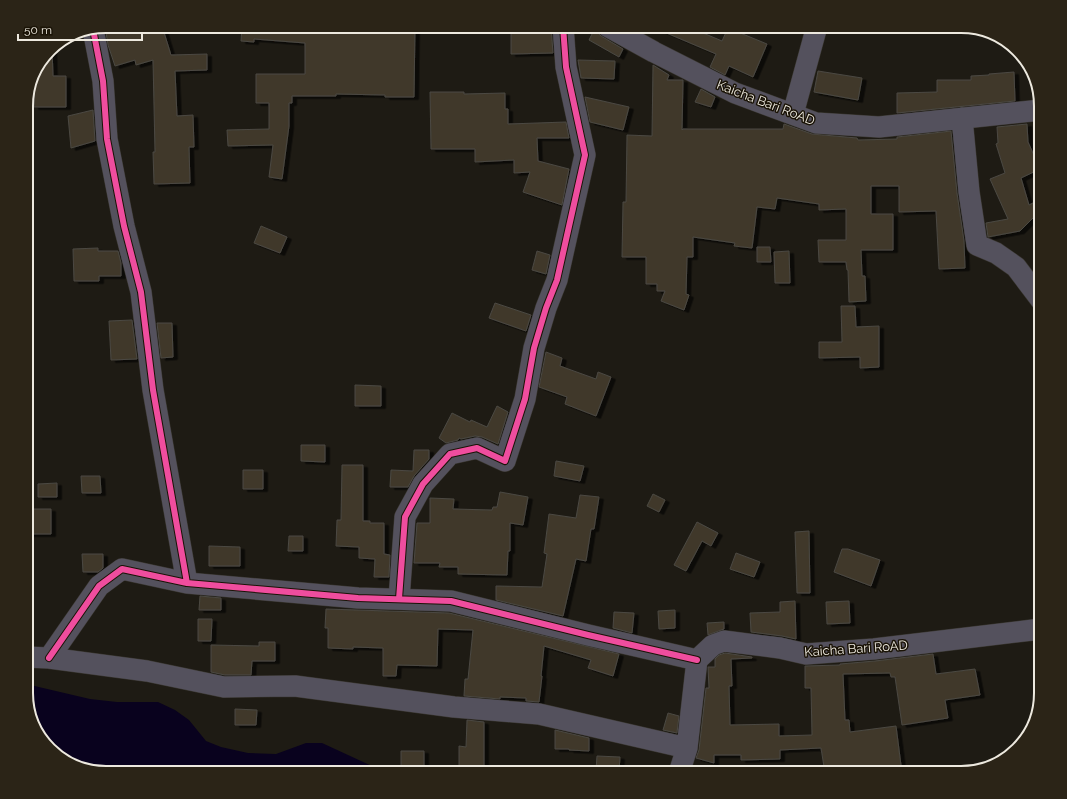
<svg xmlns="http://www.w3.org/2000/svg" width="1067" height="799" viewBox="0 0 1067 799" font-family="Raleway,sans-serif">
<style>
.water{fill:#09021e}
.building{fill:#3f392c;stroke:#4b4842;filter:url(#shadow)}
.lines{fill:none;stroke-linecap:round;stroke-linejoin:round}
.minor-casing{stroke:#3a3731;stroke-width:22}
.minor{stroke:#54515d;stroke-width:21}
.cycleway-casing{stroke:#1a1306;stroke-width:8}
.cycleway{stroke:#ef4d9e;stroke-width:6}
.labels{text-anchor:middle;stroke-width:3;stroke-linejoin:round;paint-order:stroke}
.street-label{font-size:13px;fill:#ede9df;stroke:#1a1306}
.rim{fill:none;stroke:#ede9df;stroke-width:2}
</style>
<defs>
<filter id="shadow"><feDropShadow dx="4.5" dy="2.5" stdDeviation="0" flood-color="#0009"/></filter>
</defs>
<rect width="100%" height="100%" fill="#1e1b14"/>
<!-- water -->
<path class="water" d="M26,684L90,699L117,702H158L175,710L189,720L206,741L221,747L248,753L276,754L306,743H322L387,773H106L57,756L34,728L26,698Z
M524,768L558,771L569,773H506Z"/>
<!-- building -->
<path class="building" d="M105,26H162L171,55L207,54V70L175,71L177,116L193,115L194,147H189L190,183L154,184L153,152H155L153,60L136,65L135,60L115,66L108,45Z
M242,26H341V31H366V29H393V26H415L414,97H385V95L336,94V96H292V103H289V126L282,179L269,177L273,145L228,146L227,130L269,129V103H256V74H305V43L254,39V42L241,41Z
M511,26H551L553,53L511,54Z
M650,26H698L696,30L722,41L728,28L767,44L753,77L729,66L725,75L710,67L716,54Z
M595,28L597,32L601,36L623,49L619,57L589,40Z
M52,47L53,76H66V107H34V94H28L34,71Z
M578,60L615,61L614,79L581,78Z
M653,65L669,75L667,80H683L682,130L683,129H783L784,124L812,134L857,138L858,140L897,139V137L951,131L957,193L964,241L965,268L939,269L936,211L899,212V186H871V214H893V250H861L862,276H865L866,301L849,302L848,270H847L846,262H819L818,240H846V209L819,210V204L777,198L775,209L757,207L752,248L734,246L735,243L693,237V257H687L686,294L689,295L684,310L661,301L665,291H657V284H646V257H622L623,202H626L627,135L652,136Z
M818,71L862,78L858,100L814,92Z
M1014,72L1015,101L897,113V93L937,92V80H971V76L989,75V74Z
M701,89L715,97L711,107L695,102Z
M430,92H464V94L505,93V109H508V124L566,122L569,138H537L538,161L569,169L562,205L523,192L530,172L514,173V160L475,162V149H431Z
M585,97L629,107L623,130L590,122Z
M93,110L95,141L71,148L68,116Z
M1027,124L1028,142L1040,169L1021,178L1029,205L1041,199V210L1020,231L988,237L986,223L1008,219L990,179L1005,173L996,144L998,143L997,127Z
M261,226L287,237L280,253L254,243Z
M757,247H770L771,262H757Z
M98,248V251H118L121,263V276H99V281H74L73,249Z
M537,251L550,255L546,274L532,270Z
M789,251L790,283H775L774,252Z
M495,303L531,315L526,331L489,318Z
M841,306H855L856,327L879,326V367L860,368V357L819,358V342H842Z
M132,320L137,359L111,360L109,321Z
M157,323H172L173,357L161,358Z
M546,352L562,358L560,366L596,379L598,372L611,377L596,416L565,404L567,397L539,387Z
M355,385L381,386V406H355Z
M497,406L508,412L498,444L482,437L475,436L461,439L459,438L458,440L446,443L439,438L452,413L470,422L471,420L487,427Z
M301,445H325V462L301,461Z
M414,450H429V459L414,476L408,487H390L391,470L413,471Z
M556,461L584,466L580,481L554,476Z
M342,465H363V521H370V523H384V554L390,555L389,577H374L375,559L359,558V547L336,546L337,520H341Z
M243,470H263V489H243Z
M81,476H100L101,493H82Z
M57,483V497H38V484Z
M500,492L528,497L523,525L510,523V551H508L507,575L458,574V567H439L440,563H414L417,523H430V498L454,499L453,509L492,510L493,507H497Z
M653,494L665,500L659,512L647,506Z
M580,495L599,497L594,529H591L586,561L576,559L563,616L496,600V586L542,587L547,554L544,553L549,514L576,518Z
M27,509H51V534H28Z
M697,522L718,533L711,546L702,541L686,571L674,565Z
M809,531L810,593H797L795,532Z
M289,536H303V551H288Z
M209,546L240,547V566H209Z
M842,549H848L880,560L871,586L834,572Z
M736,553L760,562L754,577L730,569Z
M82,554H103V568L98,572H83Z
M200,596L221,598V610H199Z
M795,601L796,639L782,636L751,632L750,613L780,612V602Z
M849,601L850,623L827,624L826,602Z
M326,609L449,613L619,654L613,676L588,668L591,660L544,646L541,676H542L539,702L526,701V698L500,697V699L464,696L465,679H468L473,630L438,629L437,666L397,665L396,676H383V648L353,647V649L328,648V628H325Z
M675,610V628L659,629L658,611Z
M614,612L634,613L632,633L613,628Z
M198,619H212L211,641H198Z
M724,622V629L708,635L707,623Z
M259,642H275V661H252L251,675H225L211,672V645L259,646Z
M725,653L752,657V658L731,659L732,686H729L730,725L779,724V736L812,735L811,688H805V666L840,665V664L875,661L933,654L936,674L975,669L980,695L945,700L948,718L902,725L895,677H891L890,673L843,674L845,720H849L850,732L896,726L902,773H825L821,748L780,750V759L741,760V755H714V763L696,758L699,750L706,688H709L708,667H715V659L719,655Z
M235,709L257,710L256,725H235Z
M668,713L679,716L677,733L663,730Z
M467,720L484,722V773H459V746L466,747Z
M555,730L589,738V751L569,750V749H555Z
M401,751H424V766H401Z
M597,756L620,757L619,771L596,770Z"/>
<g class="lines">
<defs>
<path id="minor" d="M607,26L654,52L735,93L816,123L879,127L1041,110
M93,29L103,81L107,139L124,226L141,292L153,390L187,583
M793,114L817,26
M962,118L969,192L977,245L996,253L1016,267L1041,300
M399,599L405,517L423,484L450,454L477,448L505,461L525,399L534,348L546,308L557,280L585,155L566,67L563,26
M26,657L49,658L147,671L224,687L295,686L454,707L539,714L687,748
M49,658L99,586L122,569L187,583L358,598L451,601L588,635L697,660
M679,773L687,748L697,660L713,645L724,641L780,648L806,654L874,649L1041,629"/>
</defs>
<!-- minor casing -->
<use href="#minor" class="minor-casing"/>
<!-- minor -->
<use href="#minor" class="minor"/>
<defs>
<path id="cycleway" d="M93,29L103,81L107,139L124,226L141,292L153,390L187,583
M399,599L405,517L423,484L450,454L477,448L505,461L525,399L534,348L546,308L557,280L585,155L566,67L563,26
M49,658L99,586L122,569L187,583L358,598L451,601L588,635L697,660"/>
</defs>
<!-- cycleway casing -->
<use href="#cycleway" class="cycleway-casing"/>
<!-- cycleway -->
<use href="#cycleway" class="cycleway"/>
</g>
<g class="labels">
<!-- street labels -->
<g class="street-label">
<text transform="translate(766 102) rotate(21)" y="5">Kaicha Bari RoAD</text>
<text transform="translate(856 648) rotate(-4)" y="5">Kaicha Bari RoAD</text>
</g>
</g>
<!-- crop -->
<path d="M0 0H1067V799H0ZM106 33H961A73 73 0 0 1 1034 106V693A73 73 0 0 1 961 766H106A73 73 0 0 1 33 693V106A73 73 0 0 1 106 33Z" fill="#2b2417" fill-rule="evenodd"/>
<path class="rim" d="M106 33H961A73 73 0 0 1 1034 106V693A73 73 0 0 1 961 766H106A73 73 0 0 1 33 693V106A73 73 0 0 1 106 33Z"/>
<!-- scale -->
<path d="M18 34v6h124v-6" fill="none" stroke="#ede9df" stroke-width="2"/>
<text x="24" y="34" font-size="12" fill="#ede9df" stroke="#1a1306" stroke-width="3" paint-order="stroke">50 m</text>
</svg>
